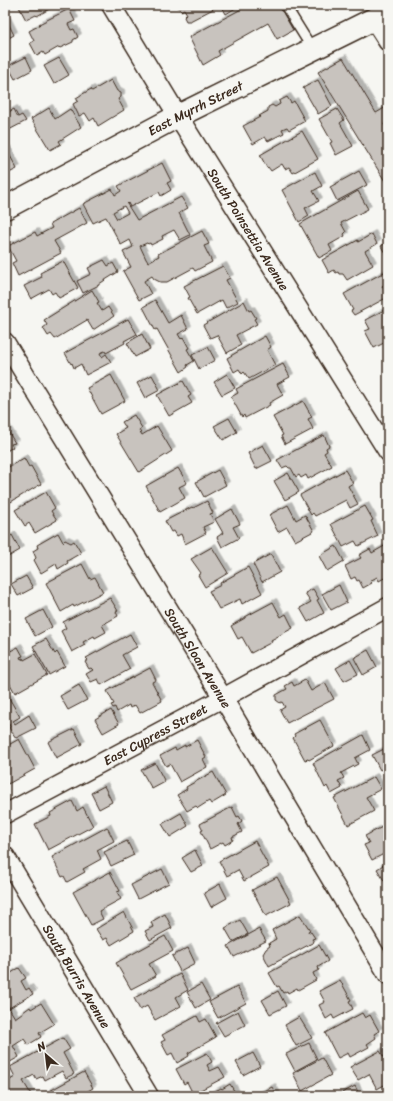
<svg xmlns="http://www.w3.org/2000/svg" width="393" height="1101" viewBox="0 0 393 1101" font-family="Sriracha,sans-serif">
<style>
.building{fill:#c8c3be;stroke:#3b2a1e;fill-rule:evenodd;filter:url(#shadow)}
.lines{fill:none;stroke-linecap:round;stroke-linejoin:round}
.service-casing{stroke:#3b2a1e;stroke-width:12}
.minor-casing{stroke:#3b2a1e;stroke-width:21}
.tertiary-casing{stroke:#3b2a1e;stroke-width:25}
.service{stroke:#f6f6f2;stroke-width:9}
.minor{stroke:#f6f6f2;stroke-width:18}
.tertiary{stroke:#f6f6f2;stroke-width:22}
.labels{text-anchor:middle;stroke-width:3;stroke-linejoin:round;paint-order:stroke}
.street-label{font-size:13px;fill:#3b2a1e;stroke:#f6f6f2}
</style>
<defs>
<filter id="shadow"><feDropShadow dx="3.5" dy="-3.5" stdDeviation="0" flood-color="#0004"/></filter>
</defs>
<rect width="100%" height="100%" fill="#f6f6f2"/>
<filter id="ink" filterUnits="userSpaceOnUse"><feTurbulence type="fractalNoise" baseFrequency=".025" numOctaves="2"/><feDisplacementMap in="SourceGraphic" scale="8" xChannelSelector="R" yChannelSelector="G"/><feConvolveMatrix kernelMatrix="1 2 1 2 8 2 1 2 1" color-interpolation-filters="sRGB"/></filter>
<g filter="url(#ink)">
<!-- building -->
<path class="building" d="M18,5H52L53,7L37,16L36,15L26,20Z
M177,5H211L213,9L190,21H186L184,17L187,14L184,9L181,11Z
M221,5H239V6L226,14Z
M249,5H277L281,11H282L293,30L277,39L268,23L218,51L220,55L203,65L189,37Z
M69,9L75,21L68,24L71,30L74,29L78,37L73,40V42L60,48L59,47L45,55L43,52L37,56L30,43L34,41L29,31L40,25L39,24Z
M7,21L14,35L5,40V22Z
M26,57L32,70L15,79L8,66Z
M59,58L69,75L54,84L44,66Z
M343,58L376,113L388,106V121L384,124L388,131V186L318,72Z
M111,80L117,91L121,93V97L118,99L124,110L98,126L94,118L90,121L85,113L79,116L73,104L78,101L76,98L91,89L92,91Z
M318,80L332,106L318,114L303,88Z
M287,97L291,103L294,101L305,121L289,130L287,127L282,129L284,133L268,141L265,137L253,144L243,126L260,117L259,116L268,111V107L272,105L275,107L280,104L279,101Z
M49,108L55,119L70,109L81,127L59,141L61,144L50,150L31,119Z
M14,109L18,117L22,115L26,121L5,132V114Z
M337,109L344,120L340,123L353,146L336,155L330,143L332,142L319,119Z
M302,131L318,159L293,173L289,167L285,169L282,164L271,171L268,167L267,168L260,155Z
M6,148L17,169L5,175V149Z
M162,163L171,181L167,183L171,190L161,196L159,192L130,207L128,203L127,204L137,220L181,197L188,208L179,213L190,235L180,240L174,230L162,236L163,239L151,245L150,243L148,244L147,243L140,246L146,259L148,262L159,256L158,254L202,231L209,244L204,246L212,262L195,271L193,268L167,282H160L154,279L152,276L144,281L151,294L139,300L123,271L131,267L123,252L133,247L130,240L121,245L106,217L93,223L83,204L112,189L115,195L121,191L118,186ZM124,206L128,213L117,219L113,212Z
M359,171L367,185L337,201L330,187Z
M315,172L322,186L313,191L319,201L305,208L309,216L299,222L282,190Z
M358,191L368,209L341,223L346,232L344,234L345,236L329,245L332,251L319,258L300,224Z
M79,208L87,223L54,241L61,253L18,276L12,263L16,261L8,246L35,232L37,236L52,228L50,224Z
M372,234L377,244L365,251L373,265L347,280L343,274H339L338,272L336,273L334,270L329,273L322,260L358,240V242Z
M388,242V259L381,246Z
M104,260L108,266L113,263L118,272L99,284V285L83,293L77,281L91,274L88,268Z
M63,261L78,288L59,298L55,292L52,294L49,289L31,299L24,286L42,277L40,273Z
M223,266L230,278L226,280L238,302L226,308L222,300L197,314L188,298L190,297L184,286Z
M388,270V283L382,286L388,297L354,315L351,311L353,310L344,294Z
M92,290L99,302L97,303L102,311L108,307L114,316L93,330L87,320L55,339L51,334L48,336L43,328L47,325L44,320Z
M155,300L168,323L181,315L188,329L178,334L181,339L183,337L189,348L187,349L194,361L187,365L188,367L181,372L157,329L155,330L143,307Z
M244,301L249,311L251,310L256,318L254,319L257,324L236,335L241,345L227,353L217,335L210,338L203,325L240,304Z
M388,308V341L374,348L365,331L370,329L365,320Z
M128,319L137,334L124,341L125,343L106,353L105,351L100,353L102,357L106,354L111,362L86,375L81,364L74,368L72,363L71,364L65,353Z
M142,334L150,349L135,357L127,343Z
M265,336L271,347L267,350L275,365L249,379L244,372L242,374L239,369L234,372L227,358Z
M208,347L215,360L199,369L192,355Z
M283,364L290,377L277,384L283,395L269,403L270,405L245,418L244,415L242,417L231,397L238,393L236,389Z
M227,374L235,388L222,395L214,382Z
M111,375L125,401L101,414L87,388Z
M152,375L160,390L145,398L137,383Z
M183,381L191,395L188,397L192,403L169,416L157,395Z
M303,401L312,417L308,419L313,429L285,444L281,436L283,435L273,417Z
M134,415L142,428L139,430L142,435L157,426L172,451L139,472L116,434L126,428L122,422Z
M229,418L237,432L223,440L214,426Z
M5,426L15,443L11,444L13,447L5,452Z
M324,435L329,446L326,448L327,451L324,453L332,466L308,479L306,475L301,478L299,475L296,477L291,468H289L287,466L282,468L277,460Z
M263,445L272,461L256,469L248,453Z
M24,458L29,467L31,466L41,484L9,503L5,496V469Z
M178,468L187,483L179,487L185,498L160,512L146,486Z
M218,470L226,485L204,497L196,482Z
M345,470L353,483L348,486L358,504L350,508L346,500L315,516L313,513L311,515L300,495Z
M288,473L299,492L285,500L274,481Z
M46,492L55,508L51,511L57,520L35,533L29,523L25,526L15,510Z
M207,501L213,513L210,514L214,522L203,527L206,533L185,544L181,534L177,536L174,531L171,532L165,521L192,507L193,508Z
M288,505L296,520L305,515L314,531L295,541L287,527L278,532L269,515Z
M365,506L373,520L371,521L378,536L358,546L355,541L343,547L331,524Z
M232,509L240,524L233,527L239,538L222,547L217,537L223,533L215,519Z
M58,533L63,542L65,540L71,543L74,541L81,553L67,561L68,563L58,569L56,564L41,573L34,560L36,558L33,551L38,548L37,545Z
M12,535L20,550L6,558L5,540Z
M388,544V558L387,559L388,567L386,568L388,571V576L379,581L377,577L370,581L372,583L363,588L359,580L357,581L355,577L351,579L345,566L361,558L359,555L370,549L372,553Z
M336,546L344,561L327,571L319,556Z
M212,547L228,573L205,587L198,575L201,573L191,559Z
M271,554L280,572L262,582L253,564Z
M82,564L90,579L95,577L103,592L74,607L73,605L61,612L46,583Z
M248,567L262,593L242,604L240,599L219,609L209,591L221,585L220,583Z
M26,576L33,588L18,596L11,584Z
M339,585L347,602L331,610L322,594Z
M313,589L319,599L317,600L324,613L308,622L300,608L311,602L305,593Z
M110,598L118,611L116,612L118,616L102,625L106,632L95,638L94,636L83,642L85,645L72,652L61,631L66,628L63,622Z
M273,602L281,617L286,614L293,628L271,640L272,642L251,653L242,637L238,639L231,626L245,618V617Z
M43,610L52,627L35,636L26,619Z
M130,634L137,647L122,655L130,669L101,685L98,679L91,682L86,674L93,670L91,668L89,669L85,662L88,660L86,658Z
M46,639L55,654L57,652L65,666L49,675L33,646Z
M18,647L23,656L20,657L21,659L23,658L24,660L35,654L47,675L15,693L5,675V654Z
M368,650L377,667L363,675L354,658Z
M350,660L358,674L344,681L336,668Z
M150,668L156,680L152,682L162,701L140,713L135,705L130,708L129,705L117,712L115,707L113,708L111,705L114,704L107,691Z
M305,680L311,691L325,683L334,699L287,723L280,710L285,707L282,702L280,703L276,700V695L287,689L285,686L292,682L294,686Z
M79,685L87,700L68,710L60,696Z
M9,698L20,717L13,721L15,724L29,715L36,728L16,738L9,728L10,727L9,724L5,726V701Z
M111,710L119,724L103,733L95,719Z
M320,720L334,746L309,760L308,759L305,760L293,738L295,736L294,734Z
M74,729L82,744L56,758L48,742Z
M363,735L370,750L355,758L358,764L341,773L344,778L338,781L342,788L331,794L327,786L325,788L313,763Z
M19,739L35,769L8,784L5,779V747Z
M197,740L206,757L203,759L207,767L180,782L170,764L166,766L160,756L175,748L176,750L185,745V747Z
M386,748L388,752V766L380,770L372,755Z
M155,763L165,782L152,789L141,770Z
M213,772L226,795L211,804L209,801L198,808L196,806L187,811L177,795L187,789L186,787Z
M374,777L381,789L366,797L374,811L348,825L334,798Z
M104,786L112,802L99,809L91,793Z
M72,801L77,811L83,807L93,826L48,850L35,824L51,816L50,813Z
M232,807L237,817L239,816L242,821L238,824L242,832L232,837L233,840L225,845L223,842L210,849L201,831L203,830L200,824Z
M181,813L188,826L170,837L162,824Z
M388,824V852L372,860L364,845L369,843L365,836Z
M107,827L114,841L97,850L101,859L83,869L85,872L67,882L64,876L62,877L52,857Z
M127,841L134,855L111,866L104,852Z
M255,841L269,867L244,881L238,870L227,876L219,861Z
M195,850L203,866L191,872L182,858Z
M388,862V887L377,869Z
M162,869L169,883L138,899L131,885Z
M110,872L120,891L117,892L121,899L99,911L103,919L91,925L73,892Z
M277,877L291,903L266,916L252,890Z
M220,884L227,898L211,907L204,893Z
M124,912L134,931L111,945L107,938L103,940L96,929Z
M165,914L172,928L150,940L145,931L153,927L151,922Z
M300,915L310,930L308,931L309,933L311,932L315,938L312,939L314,942L269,966L263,954L266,949L270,946L269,943L276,939L272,930Z
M240,920L248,934L233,942L225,928Z
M259,929L266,941L234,957L228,946Z
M165,936L173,951L149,964L156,976L131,989L116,963Z
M319,945L328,961L318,967L319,970L313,973L316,980L298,990L297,988L288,993L287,991L283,993L279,986L277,987L269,973Z
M188,948L195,963L180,971L172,956Z
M19,968L26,978L21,981L26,990L29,988L33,994L9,1008L15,1018L30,1007L31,1009L41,1003L54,1024L39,1033L41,1037L28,1045L24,1039L13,1046L19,1057L5,1065V1051L7,1050L5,1048V1009L9,1007L5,1001V977Z
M180,974L188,990L176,997L181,1006L155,1020L147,1006L140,1010L134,998Z
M340,980L351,1000L349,1001L353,1009L334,1019L332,1015L326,1019L319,1005L325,1002L319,991Z
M201,984L210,1000L196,1008L187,992Z
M237,987L246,1003L218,1018L209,1002Z
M278,991L286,1006L270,1014L262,1000Z
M238,1011L245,1025L224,1036L216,1023Z
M362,1013L365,1018L370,1015L379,1031L374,1034L376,1038L367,1044L369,1047L350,1057L348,1053L338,1058L325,1033Z
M197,1016L200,1022L206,1019L216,1037L188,1053L189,1056L177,1063L172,1053L168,1055L161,1042L165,1040L162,1035Z
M299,1017L312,1038L296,1046L285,1025Z
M63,1038L70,1049L63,1053L74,1074L66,1078L62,1071L45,1080L43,1076L36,1079L34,1075L23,1081L32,1096H5V1083L15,1077L10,1067Z
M309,1043L317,1059L295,1071L286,1054Z
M380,1051L385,1059L387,1057L388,1058V1083L377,1089L369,1074L358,1080L350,1067Z
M207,1053L212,1062L207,1065L210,1071L219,1067L225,1077L193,1094L187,1082L184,1084L176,1069Z
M253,1053L260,1066L243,1075L236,1062Z
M322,1058L331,1075L302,1091L293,1073Z
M84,1072L93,1088L83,1094L84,1096H47L46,1093Z
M230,1084L237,1096H209L208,1095L221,1088L222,1089Z
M355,1086L360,1096H339L338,1095Z
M272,1087L277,1096H258L257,1095Z"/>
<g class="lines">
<defs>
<path id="service" d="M285,5L313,50"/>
<g id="minor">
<path id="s1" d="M111,5L178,116L388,452"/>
<path d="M374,20L388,42"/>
<path id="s2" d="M5,342L223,698L388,975"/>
<path id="s3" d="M5,814L223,698L388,607"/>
<path id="s4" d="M5,856L149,1096"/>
</g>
<g id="tertiary">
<path id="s5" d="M5,208L178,116L388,12"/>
</g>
</defs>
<!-- service casing -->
<use href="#service" class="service-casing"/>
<!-- minor casing -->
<use href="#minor" class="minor-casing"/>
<!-- tertiary casing -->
<use href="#tertiary" class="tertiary-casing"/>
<!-- service -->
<use href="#service" class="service"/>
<!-- minor -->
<use href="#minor" class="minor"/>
<!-- tertiary -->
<use href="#tertiary" class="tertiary"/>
</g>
</g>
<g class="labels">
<!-- street labels -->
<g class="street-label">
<text dy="5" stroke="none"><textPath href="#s5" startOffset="215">East Myrrh Street</textPath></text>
<text dy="5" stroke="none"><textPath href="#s1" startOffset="263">South Poinsettia Avenue</textPath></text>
<text dy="5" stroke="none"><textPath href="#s2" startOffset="370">South Sloan Avenue</textPath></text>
<text dy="5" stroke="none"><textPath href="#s3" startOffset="170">East Cypress Street</textPath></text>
<text dy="5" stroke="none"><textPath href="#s4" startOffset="140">South Burris Avenue</textPath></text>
</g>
</g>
<!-- margin -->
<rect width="393" height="1101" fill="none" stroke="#f6f6f2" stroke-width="20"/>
<rect x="10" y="10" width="373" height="1081" fill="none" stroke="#3b2a1e" stroke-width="1.5" filter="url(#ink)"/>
<!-- north arrow -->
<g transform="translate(46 1055) rotate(332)" stroke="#f6f6f2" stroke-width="3" paint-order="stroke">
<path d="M0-3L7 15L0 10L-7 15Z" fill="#3b2a1e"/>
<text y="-6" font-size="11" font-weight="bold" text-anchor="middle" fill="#3b2a1e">N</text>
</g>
</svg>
